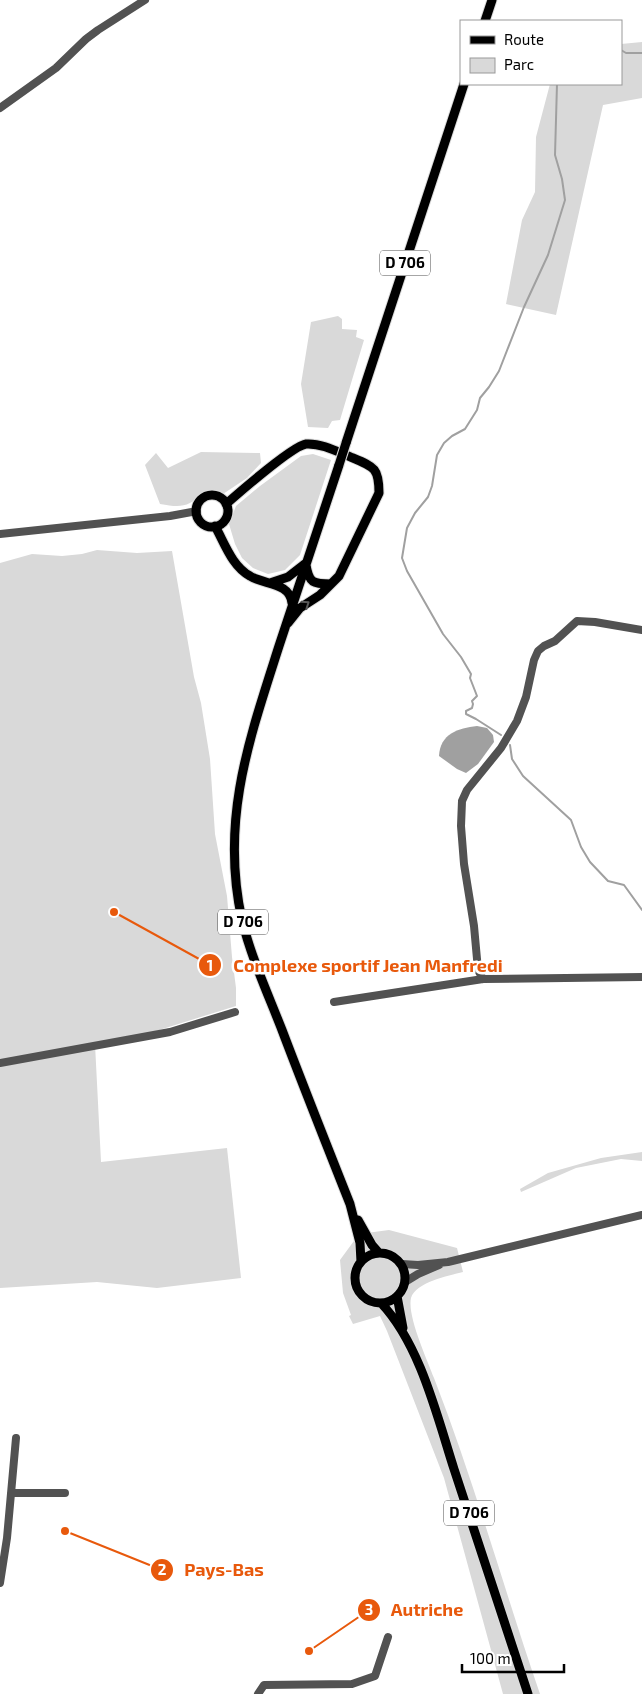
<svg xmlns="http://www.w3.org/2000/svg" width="642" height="1694" viewBox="0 0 642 1694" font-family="'Exo 2',sans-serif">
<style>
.green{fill:#d9d9d9}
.water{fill:#a0a0a0}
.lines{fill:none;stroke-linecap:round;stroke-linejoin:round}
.stream{stroke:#a0a0a0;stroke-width:2}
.major-casing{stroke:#dbdbdb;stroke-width:11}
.minor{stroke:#525252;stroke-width:8}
.major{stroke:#000;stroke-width:9}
.major-bridge-casing{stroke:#dbdbdb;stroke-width:11;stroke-linecap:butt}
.major-bridge{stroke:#000;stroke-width:9}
.oneway{stroke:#595959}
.labels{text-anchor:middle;stroke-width:5;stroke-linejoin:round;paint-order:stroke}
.shield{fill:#fff;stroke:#4c4c4c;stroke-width:1}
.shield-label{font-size:15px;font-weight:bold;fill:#000}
.leader{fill:none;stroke:#e8590c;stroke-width:2}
.callout-dot{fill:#e8590c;stroke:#fff;stroke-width:2}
.mark-label{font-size:15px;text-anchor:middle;font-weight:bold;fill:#fff}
.callout-label{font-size:18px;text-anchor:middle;font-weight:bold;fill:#e8590c;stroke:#fff;stroke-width:5;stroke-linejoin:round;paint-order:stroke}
</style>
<rect width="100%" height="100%" fill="#fff"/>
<!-- green -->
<path class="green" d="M642,42V98L603,105L556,315L506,304L522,220L535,192L536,137L550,84H621V44Z
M338,316L342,319V329L357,330L356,337L364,340L340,420L332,421L328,428L308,427L301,384L311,322Z
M201,452L260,453L261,463L247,478L223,494L205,493C187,507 182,508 160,504L145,465L156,453L168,468Z
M313,454L331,460L300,555L285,570L268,574L253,568L242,558L235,544L229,524L236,506L260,486L301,456Z
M97,550L137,553L172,551L194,677L201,703L210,759L215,834L227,896L232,957L236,988V1006L156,1031L95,1044L101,1162L227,1148L241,1278L157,1288L97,1282L0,1288V563L32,554L62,556L82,554Z
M642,1152V1161L621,1159L576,1168L521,1192L520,1189L548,1173L601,1158Z
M389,1230L457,1248L463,1272C448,1276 416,1282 411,1298C407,1316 427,1359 434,1378C474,1481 504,1589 540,1694H503L444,1478L387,1331L380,1316L353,1324L349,1316L351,1315L343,1293L340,1260L359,1234Z"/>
<!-- water -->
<path class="water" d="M477,726L487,728L493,735L494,742L478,764L466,773L457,769L439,756C440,734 458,728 477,726Z"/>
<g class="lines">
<!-- stream -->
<path class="stream" d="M621,50L626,53H642
M501,735L476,719L466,714V711L472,708L473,704L472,701L477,696L470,678L471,674L461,657L443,634L407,571L402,558L407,528L415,513L428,497L432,486L437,455L444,443L452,436L465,429L477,410L480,398L489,387L499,371L524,307L548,255L565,200L562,179L555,155L557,84
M510,745L512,759L523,776L571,820L581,847L590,862L608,881L624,885L642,910"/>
<defs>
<path id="major" d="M485,21L492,0
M346,443L464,84
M339,465C319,525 299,585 279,646C249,740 220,820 242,920C251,957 268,994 282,1030C304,1088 327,1146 350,1204L360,1243L361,1262
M196 511a16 16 0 1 1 32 0a16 16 0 1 1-32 0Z
M226,504C240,492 292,446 306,444C322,443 338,452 353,458C375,467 379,469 379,493L339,576L320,595L300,608L288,623
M215,526C225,544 232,566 250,576C264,585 290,582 292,603
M306,565C309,583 313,584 331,584
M270,583L288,577L306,563
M358,1220L372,1245L379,1253
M355 1278a25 25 0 1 1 50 0a25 25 0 1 1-50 0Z
M397,1296L403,1328
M381,1303C420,1344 437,1416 454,1469C479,1544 504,1619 528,1694"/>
</defs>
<!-- major casing -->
<use href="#major" class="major-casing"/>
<!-- minor -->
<path class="minor" d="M0,108L56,68L86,39L98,30L145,0
M0,534L170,516L197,511
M483,979L478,970L474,926L464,864L461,826L462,801L467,790L501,748L517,721L526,697L534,660L538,651L544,646L555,641L577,621L595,622L642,630
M334,1002L483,979L642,977
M0,1063L170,1032L235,1012
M402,1264L418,1265L448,1262L642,1215
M405,1282L418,1274L439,1265
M11,1493H65
M0,1583L7,1538L16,1438
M258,1694L264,1685L352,1684L375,1676L388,1637"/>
<!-- major -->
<use href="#major" class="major"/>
<defs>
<path id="major-bridge" d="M339,465L346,443"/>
</defs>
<!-- major-bridge casing -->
<use href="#major-bridge" class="major-bridge-casing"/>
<!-- major-bridge -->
<use href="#major-bridge" class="major-bridge"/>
</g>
<!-- one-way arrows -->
<defs><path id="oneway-chevron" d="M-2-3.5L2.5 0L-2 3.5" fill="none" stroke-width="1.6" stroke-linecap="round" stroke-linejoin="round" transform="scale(1.25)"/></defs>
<use class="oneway" href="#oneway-chevron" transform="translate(306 604) rotate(-34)"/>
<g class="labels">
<!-- shield labels -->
<g class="shield">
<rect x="380" y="250.5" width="50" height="25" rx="4"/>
<rect x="218" y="909.5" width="50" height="25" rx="4"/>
<rect x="444" y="1500.5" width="50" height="25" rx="4"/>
</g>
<g class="shield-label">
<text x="405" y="268">D 706</text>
<text x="243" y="927">D 706</text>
<text x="469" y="1518">D 706</text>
</g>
</g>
<!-- callouts -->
<path class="leader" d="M114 912L210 965M65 1531L162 1570M309 1651L369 1610"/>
<g class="callout-dot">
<circle cx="114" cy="912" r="5"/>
<circle cx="65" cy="1531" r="5"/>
<circle cx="309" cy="1651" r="5"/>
<circle cx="210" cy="965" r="12"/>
<circle cx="162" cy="1570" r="12"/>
<circle cx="369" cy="1610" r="12"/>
</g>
<g class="mark-label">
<text x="210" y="971">1</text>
<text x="162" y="1575">2</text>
<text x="369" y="1615">3</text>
</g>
<g class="callout-label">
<text x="368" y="972">Complexe sportif Jean Manfredi</text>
<text x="224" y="1576">Pays-Bas</text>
<text x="427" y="1616">Autriche</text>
</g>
<!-- legend -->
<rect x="460" y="20" width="162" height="65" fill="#ffffff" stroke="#999999"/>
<rect x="470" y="36" width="25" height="8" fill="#000000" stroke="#999999"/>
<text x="504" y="45" font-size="15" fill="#000000">Route</text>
<rect x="470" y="58" width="25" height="15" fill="#d9d9d9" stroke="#999999"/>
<text x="504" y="70" font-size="15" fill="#000000">Parc</text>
<!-- scale -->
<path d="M462 1664v8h102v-8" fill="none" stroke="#000000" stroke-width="2.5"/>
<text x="470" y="1664" font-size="15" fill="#000000" stroke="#ffffff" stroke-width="4" paint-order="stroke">100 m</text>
</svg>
